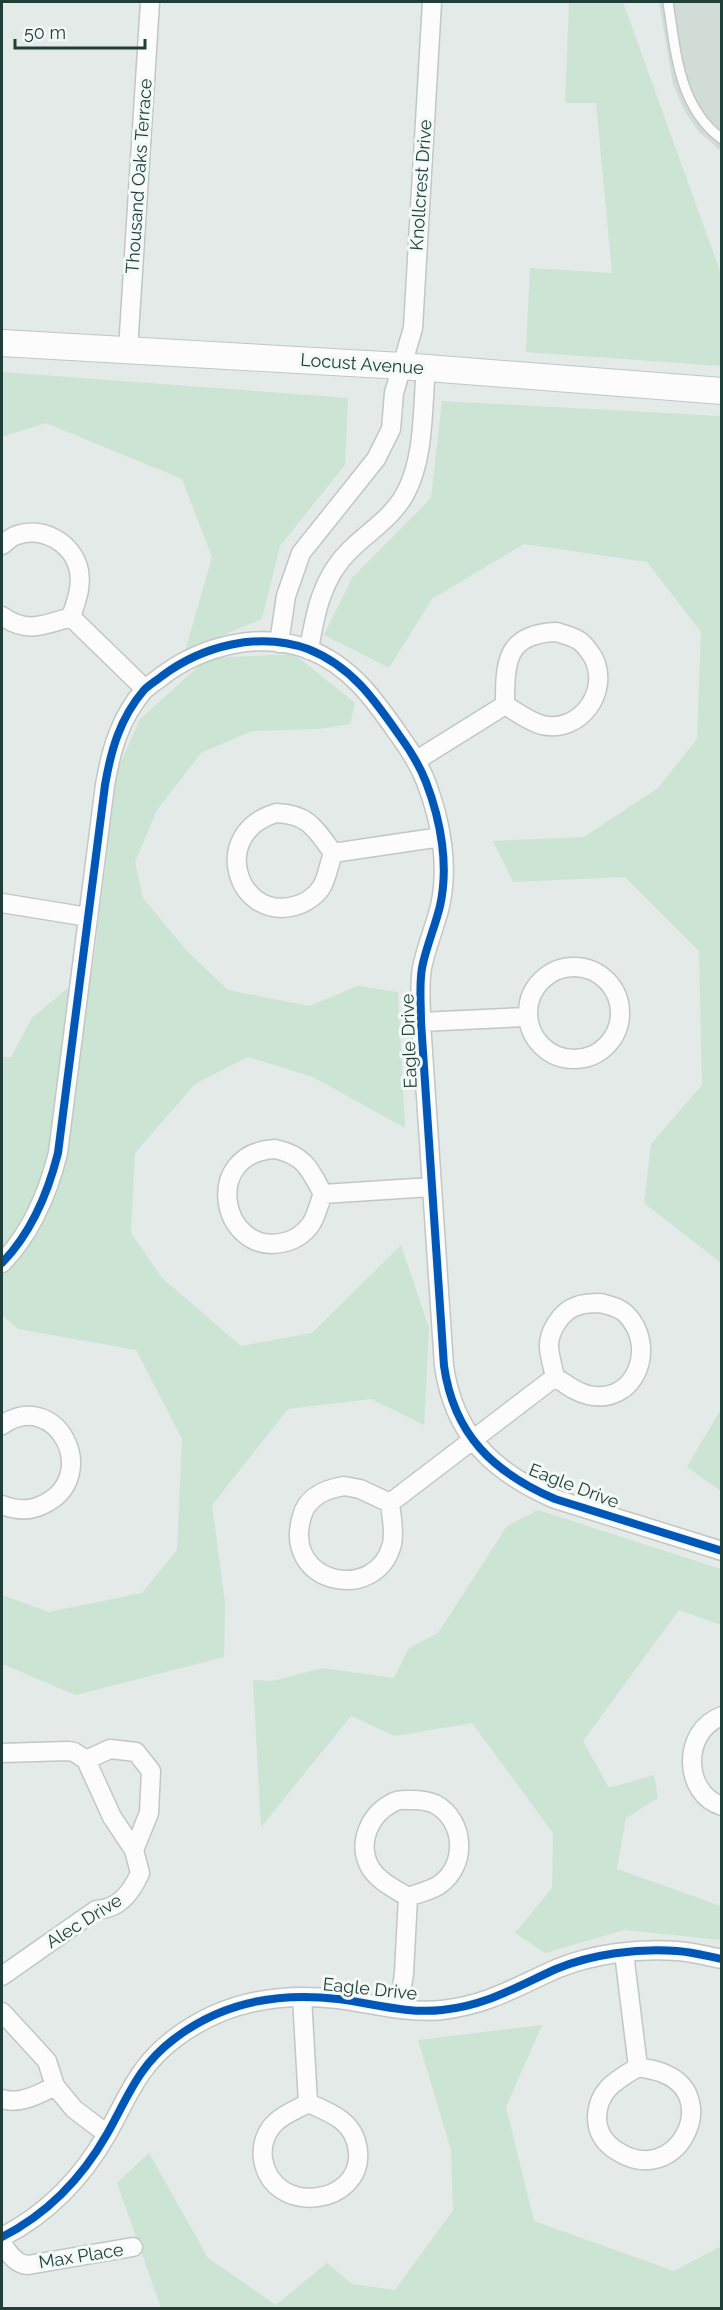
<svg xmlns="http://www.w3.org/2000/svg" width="723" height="2310" viewBox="0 0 723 2310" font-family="Raleway,sans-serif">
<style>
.built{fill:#d1dcd7}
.green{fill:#cce4d4}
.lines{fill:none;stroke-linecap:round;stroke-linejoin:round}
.lane-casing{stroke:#c1c7c4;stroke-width:12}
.street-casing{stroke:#c1c7c4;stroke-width:21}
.secondary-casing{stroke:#bfc8c5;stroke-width:28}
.lane{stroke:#fbfcfb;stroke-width:9}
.street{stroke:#fbfcfb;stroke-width:18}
.secondary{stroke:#fbfcfb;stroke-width:26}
.cycleway-casing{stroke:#f2f9f6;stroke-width:11}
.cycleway{stroke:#0057b8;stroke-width:8}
.labels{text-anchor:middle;stroke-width:6;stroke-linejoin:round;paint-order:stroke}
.street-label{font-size:18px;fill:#203f38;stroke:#f2f9f6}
</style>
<rect width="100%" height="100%" fill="#e4eae7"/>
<!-- built -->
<path class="built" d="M659,2H721V151L699,132L684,110L673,84Z"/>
<!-- green -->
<path class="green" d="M569,2H623L721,274V366L526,352L530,268L612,273L596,103H565Z
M2,372L348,398L345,465L280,546L262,619L185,651L212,557L182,479L46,423L2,437Z
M442,401L721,416V1263L644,1203L651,1144L702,1085L699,951L625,877L513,882L493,841L584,837L658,788L697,739L701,632L647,562L524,544L432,599L389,668L324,635L352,578L431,498Z
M294,654L355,703L350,724L319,729L252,731L201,753L157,810L135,862L143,898L186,950L228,990L309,1006L358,986L398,992L405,1128L313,1077L248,1057L195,1084L135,1153L131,1233L162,1278L241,1346L312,1333L401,1245L429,1328L424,1425L371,1399L288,1409L212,1505L225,1603L224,1657L76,1695L2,1664V1595L49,1612L142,1593L177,1550L182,1439L136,1350L18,1329L2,1315V1057H11L32,1018L93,967L117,771L140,719L208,658Z
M721,1409V1491L687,1467Z
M538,1510L721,1569V1625L679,1610L583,1741L609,1788L654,1775L658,1798L626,1818L617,1869L721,1906V1940L624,1930L545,1953L515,1933L552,1888L553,1833L472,1723L395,1736L351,1716L261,1827L253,1680L272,1681L323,1668L394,1678L409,1648L438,1633L507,1526Z
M542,2025L506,2107L534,2221L674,2271L721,2246V2308H161L117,2183L149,2153L208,2258L276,2305L327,2263L352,2284L395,2290L453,2210L451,2150L418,2040Z"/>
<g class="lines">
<defs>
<path id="lane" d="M668,2C676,52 678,106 722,139"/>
<path id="street" d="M128,350L150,2
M2,545C6,542 12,536 17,535C44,526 74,544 79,571C82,587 76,602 71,617C44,625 27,634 2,616
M71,617L145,689
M556,632C563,634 571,636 578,640C584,643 589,651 593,657C611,691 580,734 542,725C528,721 517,712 505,705C505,663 505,634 556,632Z
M279,643L286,596L301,553L376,459L391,429L394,393L413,328L432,2
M309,650C315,613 322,577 350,550C369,531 392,518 405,494C425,457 422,410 426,368
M417,760L505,705
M276,813C308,814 315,828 333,853C329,864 327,879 321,888C314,898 302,905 290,907C236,917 210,833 276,813Z
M333,853L441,837
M2,903L88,917
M528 1013a46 46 0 1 1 92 0a46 46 0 1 1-92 0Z
M421,1022L526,1017
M275,1149C304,1155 310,1169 323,1194C319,1203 317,1215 311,1224C304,1234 293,1241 281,1243C221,1254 201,1153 275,1149Z
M323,1194L431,1187
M2,1263C31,1233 48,1193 58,1153L105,785C111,750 120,718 144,690C149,685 156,681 162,676C202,646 259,631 308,649C351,666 374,699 399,735C410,750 419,764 426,782C441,821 449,866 440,906C435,927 426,947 422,968C419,985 421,1004 421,1022L444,1366C454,1435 493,1472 555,1499L722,1551
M601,1303C610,1306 619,1307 626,1314C658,1346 636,1406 588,1395C575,1392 566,1384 555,1377C553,1368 550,1358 549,1348C548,1332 561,1311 577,1306C584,1303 593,1303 601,1303Z
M2,1425C57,1387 103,1478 42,1505C28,1512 15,1510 2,1505
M344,1486L360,1489L390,1503C391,1515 395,1531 392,1544C377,1604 281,1585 302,1516C307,1497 326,1489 344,1486Z
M390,1503L555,1377
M722,1716C681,1731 683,1794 722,1806
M2,1753L68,1751L74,1752L86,1760L110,1749L136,1752L151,1771L149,1813L134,1850
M412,1800C420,1800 428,1801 435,1804C466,1821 467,1866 439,1885C430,1891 418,1893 408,1897C395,1889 380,1882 371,1869C356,1844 369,1814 394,1802C399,1799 406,1800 412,1800Z
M624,1953L638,2067
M2,1976L96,1910C119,1909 131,1893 140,1873L134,1850L112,1817L86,1760
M302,1997L308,2103
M399,2008L404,1973L408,1897
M2,2012L47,2061L55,2086L74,2109L107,2134
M638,2067C647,2069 657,2070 665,2074C722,2098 676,2189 617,2151C604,2143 597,2132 597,2117C598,2089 617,2080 638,2067Z
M2,2099C20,2105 39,2094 55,2086
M308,2103C332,2113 355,2122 358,2151C363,2206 272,2217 263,2159C261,2145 266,2131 276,2122C284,2114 298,2109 308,2103Z
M2,2237C47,2214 82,2178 107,2134C128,2097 138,2066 174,2039C222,2002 279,1992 338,1999C371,2003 407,2014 442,2010C487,2005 516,1987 556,1969C592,1954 638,1948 677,1951C692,1952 707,1956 722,1959
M2,2244C9,2253 15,2264 28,2265L133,2247"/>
<path id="secondary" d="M2,343L402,366L722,391"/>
</defs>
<!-- lane casing -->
<use href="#lane" class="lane-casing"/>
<!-- street casing -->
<use href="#street" class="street-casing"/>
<!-- secondary casing -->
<use href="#secondary" class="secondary-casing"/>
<!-- lane -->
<use href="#lane" class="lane"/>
<!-- street -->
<use href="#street" class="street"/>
<!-- secondary -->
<use href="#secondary" class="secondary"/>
<defs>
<path id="cycleway" d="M2,1263C31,1233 48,1193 58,1153L105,785C111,750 120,718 144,690C149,685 156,681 162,676C202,646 259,631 308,649C351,666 374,699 399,735C410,750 419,764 426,782C441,821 449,866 440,906C435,927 426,947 422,968C419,985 421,1004 421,1022L444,1366C454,1435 493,1472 555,1499L722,1551
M2,2237C47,2214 82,2178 107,2134C128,2097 138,2066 174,2039C222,2002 279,1992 338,1999C371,2003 407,2014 442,2010C487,2005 516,1987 556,1969C592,1954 638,1948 677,1951C692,1952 707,1956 722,1959"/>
</defs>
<!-- cycleway casing -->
<use href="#cycleway" class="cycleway-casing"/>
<!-- cycleway -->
<use href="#cycleway" class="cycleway"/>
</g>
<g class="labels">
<!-- street labels -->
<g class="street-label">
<text transform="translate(139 176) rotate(-86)" y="6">Thousand Oaks Terrace</text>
<text transform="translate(421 185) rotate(-86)" y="6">Knollcrest Drive</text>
<text transform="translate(362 364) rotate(4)" y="6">Locust Avenue</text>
<text transform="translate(409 1041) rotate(-92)" y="6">Eagle Drive</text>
<text transform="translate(574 1486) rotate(21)" y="6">Eagle Drive</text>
<text transform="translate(84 1921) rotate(-32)" y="6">Alec Drive</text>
<text transform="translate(370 1989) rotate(6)" y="6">Eagle Drive</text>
<text transform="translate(81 2256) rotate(-9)" y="6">Max Place</text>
</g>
</g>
<!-- border -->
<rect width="723" height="2310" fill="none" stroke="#203f38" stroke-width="6"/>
<!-- scale -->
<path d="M15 39v9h130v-9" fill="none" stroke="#203f38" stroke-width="3"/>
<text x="24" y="39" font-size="18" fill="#203f38" stroke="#f2f9f6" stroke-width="4.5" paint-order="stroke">50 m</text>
</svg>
